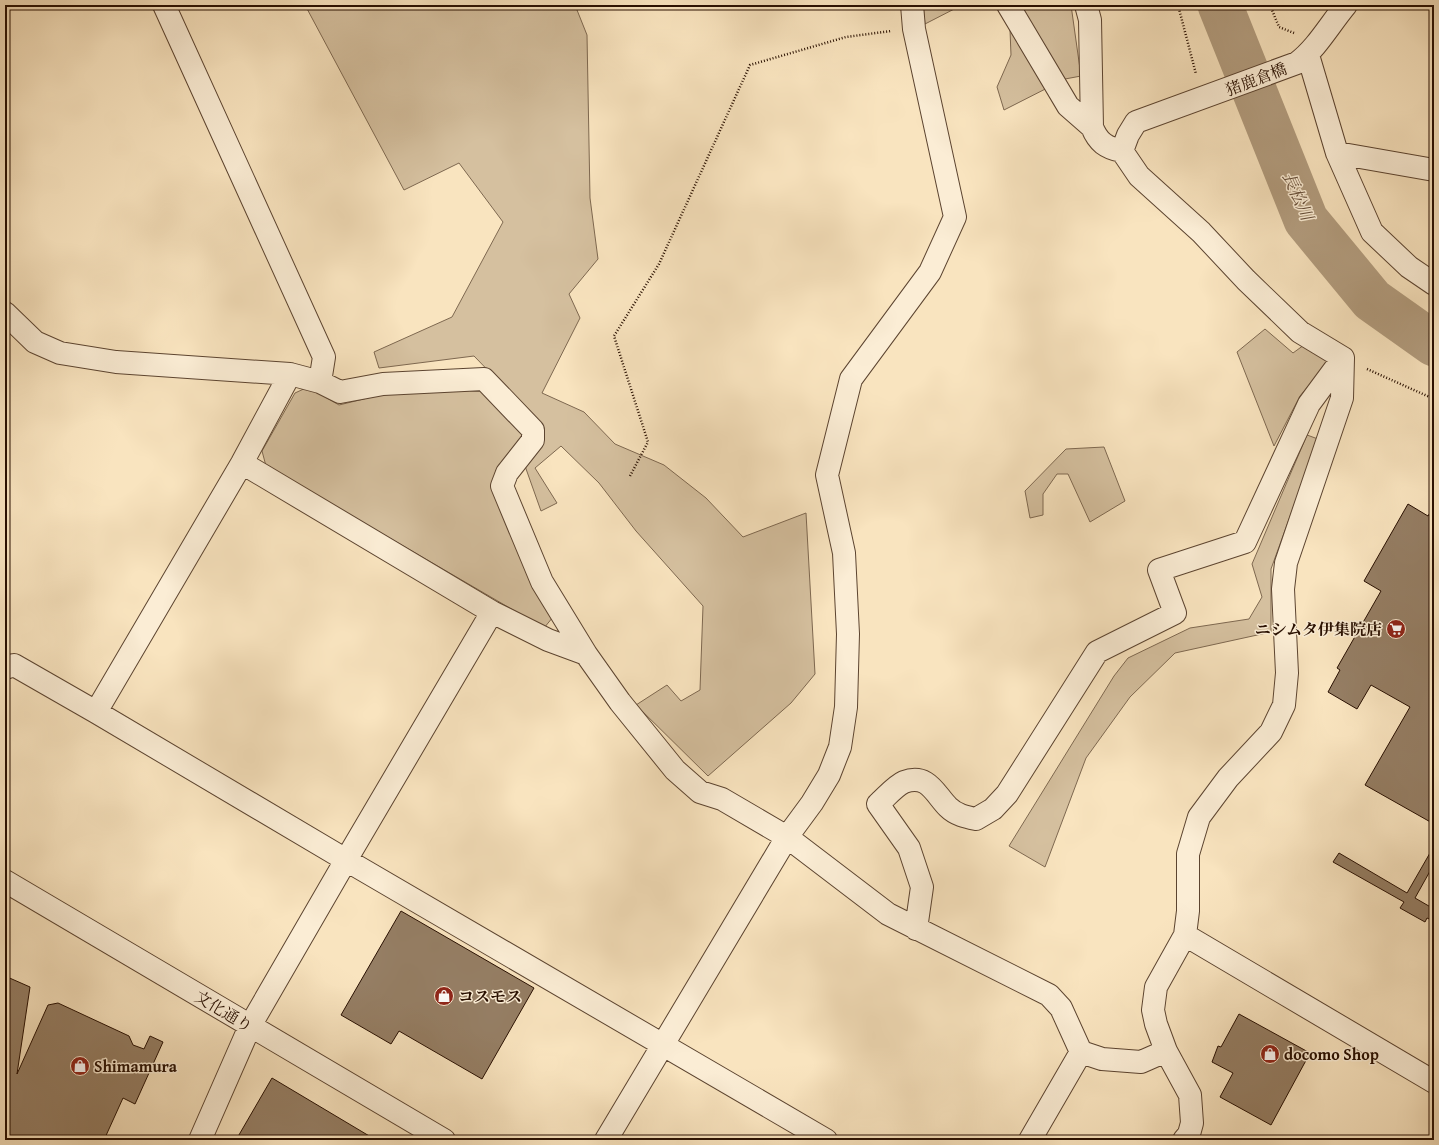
<svg xmlns="http://www.w3.org/2000/svg" width="1439" height="1145" viewBox="0 0 1439 1145" font-family="'Gentium Book Plus','Noto Serif JP',serif">
<style>
.green{fill:#d5c09f;stroke:#7e6850}
.lines{fill:none;stroke-linecap:round;stroke-linejoin:round}
.river{stroke:#b29c7e;stroke-width:45}
.building{fill:#957e64;stroke:#280f01}
.minor-casing{stroke:#5c4430;stroke-width:24}
.path{stroke:#280f01;stroke-width:2.5;stroke-dasharray:1 2;stroke-linecap:butt}
.minor{stroke:#fbedd5;stroke-width:22}
.labels{text-anchor:middle;stroke-width:3;stroke-linejoin:round;paint-order:stroke}
.street-label{font-size:16px;fill:#280f01;stroke:#fbedd5}
.poi-label{font-size:16px;font-weight:bold;fill:#280f01;stroke:#fbedd5;text-anchor:start}
.water-label{font-size:17px;font-style:italic;fill:#664e39;stroke:#fbedd5}
</style>
<rect width="100%" height="100%" fill="#f9e4bf"/>
<filter id="stains"><feTurbulence type="fractalNoise" baseFrequency=".005" numOctaves="4"/><feColorMatrix values="0 0 0 0 .2 0 0 0 0 .09 0 0 0 0 .02 0 0 0 .5 -.17"/></filter>
<radialGradient id="worn" r=".72"><stop offset=".6" stop-color="#630" stop-opacity="0"/><stop offset="1" stop-color="#630" stop-opacity=".3"/></radialGradient>
<!-- green -->
<path class="green" d="M305,5H575L587,35L590,198L598,259L569,294L580,318L542,393L584,412L615,444L664,465L706,498L743,537L806,513L815,674L791,703L708,776L636,705L667,685L681,701L700,690L703,606L636,531L599,483L561,446L535,468L557,503L541,511L525,466L543,445L539,423L474,356L379,368L374,352L452,317L503,222L459,163L404,190Z
M923,5H962L925,24Z
M1009,5H1071L1081,76L1065,79L1004,110L997,87L1011,55Z
M1265,329L1293,353L1304,345L1330,360L1300,396L1274,446L1237,352Z
M308,387L339,405L384,394L486,390L523,431L520,441L496,470L492,488L553,617L544,628L266,466L262,451L295,393Z
M1307,435L1318,439L1271,569V632L1175,653L1130,697L1086,758L1045,867L1009,846L1114,676L1128,658L1190,628L1249,619L1262,597L1252,564Z
M1104,447L1125,501L1090,522L1068,474H1057L1043,494V515L1030,518L1025,491L1066,449Z"/>
<g class="lines">
<!-- river -->
<path class="river" d="M1220,5L1306,220L1372,300L1434,344"/>
</g>
<!-- building -->
<path class="building" d="M1408,504L1428,516L1434,506V824L1365,785L1410,707L1371,685L1357,709L1328,692L1340,670L1337,668L1381,591L1364,581Z
M1434,846V864L1415,898L1434,909V921L1427,918L1425,922L1400,908L1404,902L1333,862L1339,853L1407,893Z
M401,911L534,988L482,1079L399,1031L391,1044L341,1015Z
M5,976L30,987L17,1074L48,1005L58,1003L129,1036L133,1045L144,1049L150,1036L163,1042L135,1104L123,1098L104,1140H9L5,1138Z
M1239,1014L1310,1053L1271,1125L1220,1097L1233,1073L1212,1062L1218,1046L1221,1047Z
M272,1078L376,1140H236Z"/>
<g class="lines">
<defs>
<path id="minor" d="M164,5L324,357L320,382
M1008,5L1068,106L1092,127
M1086,5L1090,20L1092,127C1098,142 1106,148 1122,151L1139,176L1201,232L1246,280L1300,332L1343,358
M1308,55L1337,153L1372,232L1409,267L1434,284
M1122,151L1128,135L1136,122L1297,63C1317,48 1330,24 1346,5
M1337,153L1434,170
M5,313L35,342L60,353L116,362L290,374L320,382L340,392L383,384L484,379L533,430V440L507,473L502,486L542,582L586,654
M492,612L548,640L586,654L620,702L675,770L700,792L722,799L787,837L888,914L1049,995L1061,1008L1081,1052L1030,1140
M5,668L14,665L96,712L346,860L826,1140
M96,712L242,463L290,374
M5,881L444,1140
M916,929L922,887L909,848L878,804C885,798 895,786 904,782C928,773 935,794 948,807C956,815 966,817 976,819L993,809L1007,794L1097,652L1175,613L1159,570L1245,542L1309,404L1343,358
M1185,935L1434,1082
M1081,1052L1102,1059L1141,1062L1166,1051
M200,1140L250,1026L346,860L492,612L242,463
M606,1140L787,837L812,803L829,775L840,747L846,707L848,634L844,553L827,475L851,379L930,272L955,217L914,29L912,5
M1184,1140L1189,1134L1192,1123L1190,1095L1166,1051L1156,1024L1153,1010L1156,987L1185,935L1188,911V854L1199,817L1228,778L1271,732L1284,705L1287,673L1283,589L1286,563L1342,398L1343,358"/>
</defs>
<!-- minor casing -->
<use href="#minor" class="minor-casing"/>
<!-- path -->
<path class="path" d="M1178,5L1196,74
M1270,5L1279,27L1294,33
M1367,369L1434,399
M630,476L648,442L614,336L659,264L750,65L846,37L891,31"/>
<!-- minor -->
<use href="#minor" class="minor"/>
</g>
<!-- icons -->
<defs>
<symbol id="supermarket-disc" viewBox="-11 -11 22 22"><circle r="9.5" fill="#8f2418" stroke="#fbedd5"/><path d="M-6-5.5h2.5l.6 2H6L4.5 2H-2.5L-4.4-4H-6ZM-1.5 3.2a1.3 1.3 0 1 0 .1 0ZM3 3.2a1.3 1.3 0 1 0 .1 0Z" fill="#fff"/></symbol>
<symbol id="shop-disc" viewBox="-11 -11 22 22"><circle r="9.5" fill="#8f2418" stroke="#fbedd5"/><path d="M-5-2.5h2.3a2.7 3.5 0 0 1 5.4 0H5L5.5 6h-11ZM-1.5-2.5h3a1.5 2.3 0 0 0-3 0Z" fill="#fff"/></symbol>
</defs>
<g fill-rule="evenodd">
<use href="#supermarket-disc" x="1385" y="618" width="22" height="22"/>
<use href="#shop-disc" x="433" y="985" width="22" height="22"/>
<use href="#shop-disc" x="1259" y="1043" width="22" height="22"/>
<use href="#shop-disc" x="69" y="1055" width="22" height="22"/>
</g>
<g class="labels">
<!-- street labels -->
<g class="street-label">
<text transform="translate(1256 79) rotate(-21)" y="6">猪鹿倉橋</text>
<text transform="translate(224 1011) rotate(31)" y="6">文化通り</text>
</g>
<!-- poi labels -->
<g class="poi-label">
<text x="1382" y="635" text-anchor="end">ニシムタ伊集院店</text>
<text x="458" y="1002">コスモス</text>
<text x="1284" y="1060">docomo Shop</text>
<text x="94" y="1072">Shimamura</text>
</g>
<!-- water labels -->
<g class="water-label">
<text transform="translate(1298 196) rotate(66)" y="6">長松川</text>
</g>
</g>
<!-- margin -->
<rect width="1439" height="1145" fill="none" stroke="#f9e4bf" stroke-width="20"/>
<rect x="6" y="6" width="1427" height="1133" fill="none" stroke="#280f01" stroke-width="2"/>
<rect x="10" y="10" width="1419" height="1125" fill="none" stroke="#280f01"/>
<rect width="100%" height="100%" filter="url(#stains)"/>
<rect width="100%" height="100%" fill="url(#worn)"/>
</svg>
